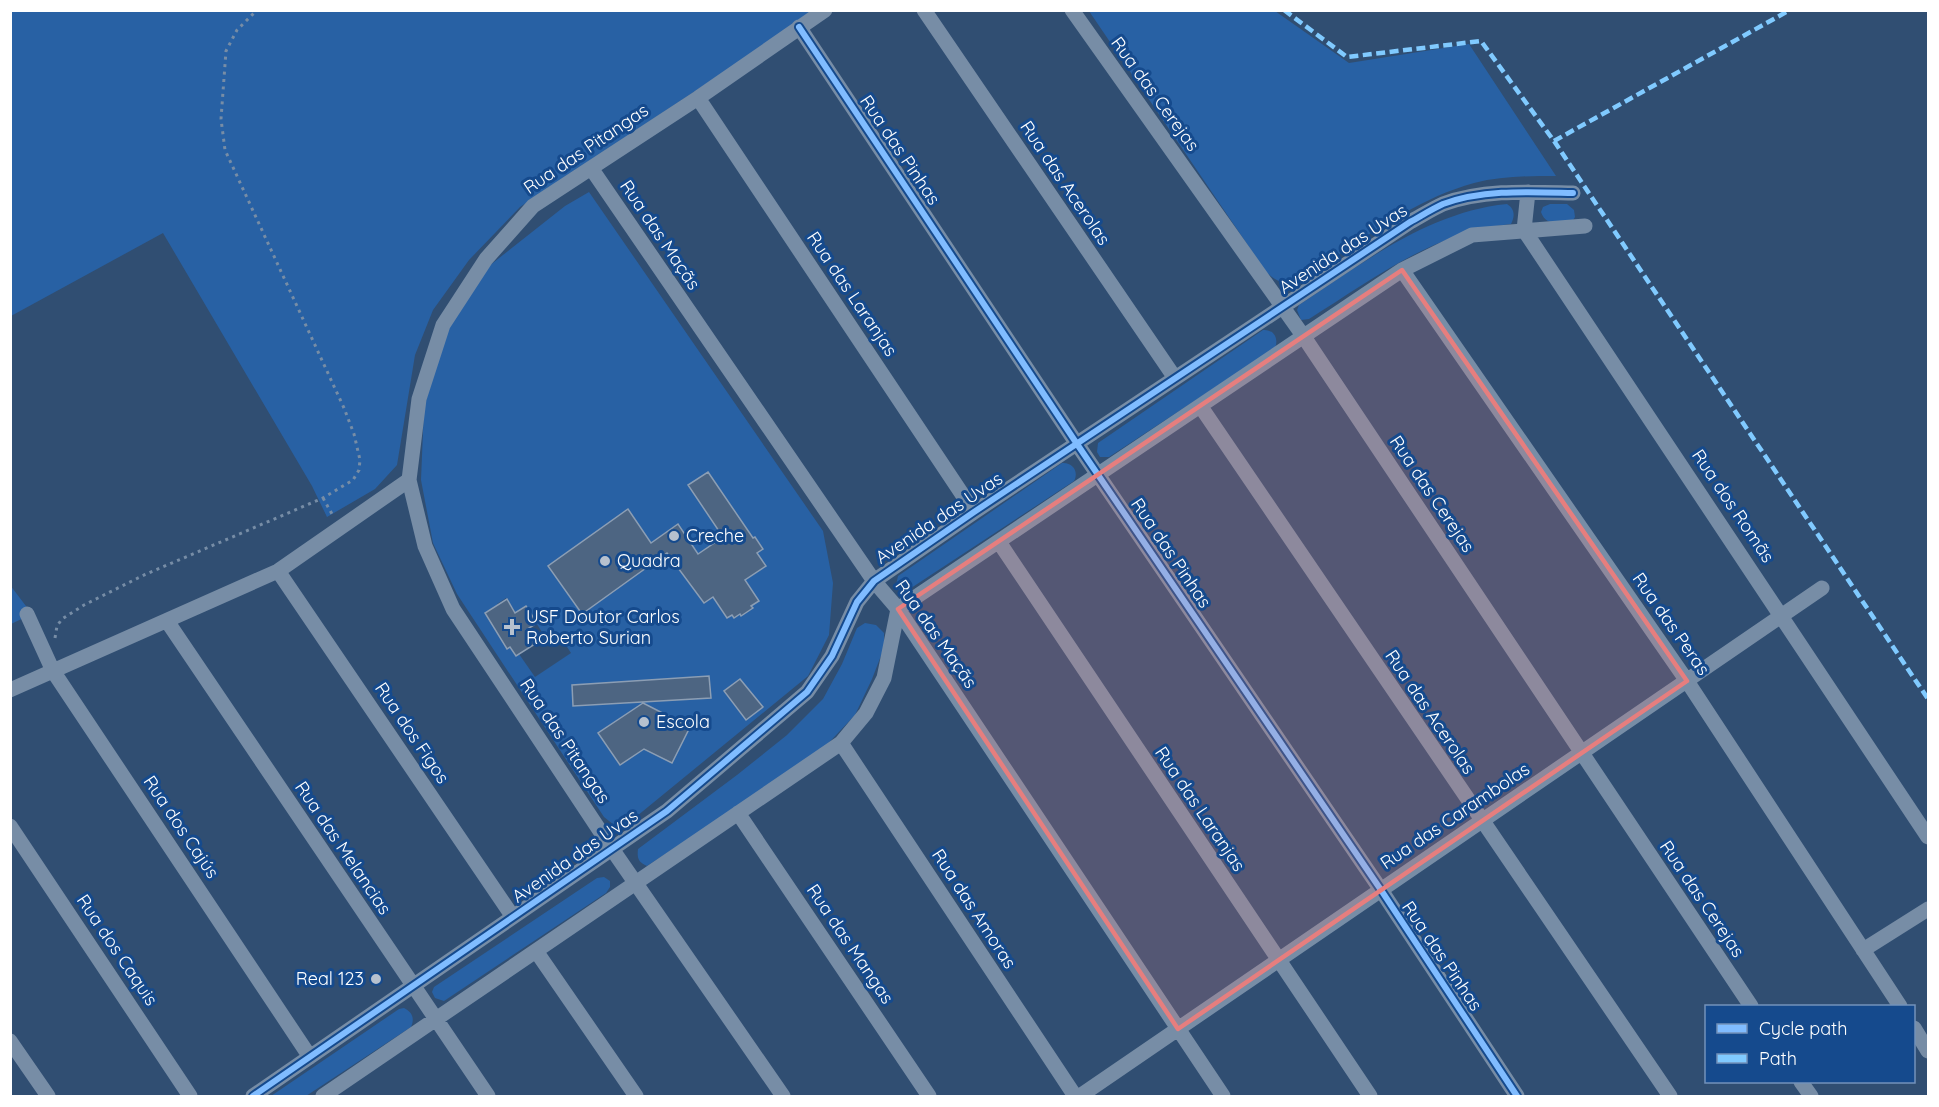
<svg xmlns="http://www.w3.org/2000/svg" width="1939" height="1107" viewBox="0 0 1939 1107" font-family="Quicksand,sans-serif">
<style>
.green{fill:#2861a4;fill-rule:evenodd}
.building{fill:#4d6582;stroke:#8c9eb4;stroke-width:1.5}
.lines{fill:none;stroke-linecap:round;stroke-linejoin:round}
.path{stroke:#778da6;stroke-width:3;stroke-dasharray:3 4.5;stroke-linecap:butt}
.street{stroke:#778da6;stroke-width:15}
.quiet{stroke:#80caff;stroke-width:4.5;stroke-dasharray:9 4.5;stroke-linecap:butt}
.cycleway-casing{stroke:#154a8d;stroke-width:10}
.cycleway{stroke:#80bcff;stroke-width:6}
.marked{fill:#e67e7e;fill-opacity:0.2;stroke:#e67e7e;stroke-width:4.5;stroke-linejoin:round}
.poi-dot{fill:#b7c1ce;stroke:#154a8d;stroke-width:2}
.labels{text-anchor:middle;stroke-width:6;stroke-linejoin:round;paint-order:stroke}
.street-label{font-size:18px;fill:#fff;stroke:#154a8d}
.poi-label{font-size:18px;fill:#fff;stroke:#154a8d;text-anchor:start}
</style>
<rect width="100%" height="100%" fill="#304e72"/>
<!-- green -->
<path class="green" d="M11,11H816L520,207L469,260L433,310L415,355L397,465L375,489L327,517L312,486L163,233L11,316Z
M1089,11H1275L1349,63L1469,44L1556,176C1528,176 1501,176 1474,183C1409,201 1354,246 1298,282C1284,285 1276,281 1266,272Z
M589,192L823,531L833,583L829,635L808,676L626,825H614L604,817L457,594L433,543L421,480L424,407L447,330L489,266L565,206ZM506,598L515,613L526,607L547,640L558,633L571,653L535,677L519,654L510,647L501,611L497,604Z
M1507,204C1515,209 1515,216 1511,224C1433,232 1373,279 1309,319L1301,320L1297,310L1299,305C1363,263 1428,212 1507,204Z
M1550,204H1567L1574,210L1575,217L1572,222C1559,222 1546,227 1541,212L1543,207Z
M1263,330C1274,329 1279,339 1275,348L1109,457H1100L1097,452L1098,443Z
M1062,463C1073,462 1079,472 1074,481L908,590H899L896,585L898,576Z
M10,585L32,614L11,624H10Z
M865,623L876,625L884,633V648L872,679L855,715L819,753L647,866C638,862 637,858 638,849L737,775L787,735L823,699L842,664L857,628Z
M604,877L610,881V887L606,893L444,1001L435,998L432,992L434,987L597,878Z
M404,1008C412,1012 415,1018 411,1027L306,1096H271L399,1009Z"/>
<!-- building -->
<path class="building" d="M708,472L753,538L755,537L763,549L757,553L766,566L745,580L759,601L751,606L753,608L741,616L740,614L734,618L732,615L727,618L713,597L704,603L667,553L582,614L548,566L628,509L651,543L678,524L698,554L723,537L688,485Z
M507,599L515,613L526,606L537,623L526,630L535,644L516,656L510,647L507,649L485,613Z
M709,676L711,698L573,706L572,685Z
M740,679L763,707L746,720L724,691Z
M643,703L690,727L672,763L644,749L620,765L598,733Z"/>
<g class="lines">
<!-- path -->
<path class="path" d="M323,498L332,514
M55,638L57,626L62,619L84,605L144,575L323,498L353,480L359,470L360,460L354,434L344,408L225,150L221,119L226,51L237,30L257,10"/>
<!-- street -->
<path class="street" d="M924,10L1175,378
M1072,10L1304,337L1751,1006
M799,27L1077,444L1381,890L1517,1096
M698,98L974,512
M591,168L874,581L898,609L1223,1096
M1528,192L1524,230L1928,837
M1402,270L1687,681L1900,1006
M1201,407L1670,1096
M409,480L425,546L453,609L612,849L783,1096
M999,542L1370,1096
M278,571L513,917
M27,614L53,671L310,1057
M167,621L488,1096
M10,690L278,571L409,480L419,399L443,325L486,259L533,206L698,98L825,10
M841,743L1075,1096
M738,813L929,1096
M10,826L190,1096
M1863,950L1928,909
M536,951L636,1096
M1914,1028L1928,1051
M10,1041L48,1096
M1801,1082L1811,1096
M253,1096L667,811L807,692L832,656L857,602L874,581L974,512L1410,222C1421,216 1432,209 1443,204C1484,189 1531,192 1573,193
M323,1096L841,743L866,713L884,678L898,609L1402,270L1472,235L1585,226
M1080,1096L1822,588"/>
<!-- quiet -->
<path class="quiet" d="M1284,10L1347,57L1481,41L1554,141L1928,699
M1554,141L1790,10"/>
<defs>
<path id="cycleway" d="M799,27L1077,444L1381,890L1517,1096
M253,1096L667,811L807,692L832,656L857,602L874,581L974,512L1410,222C1421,216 1432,209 1443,204C1484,189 1531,192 1573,193"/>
</defs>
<!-- cycleway casing -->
<use href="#cycleway" class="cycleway-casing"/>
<!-- cycleway -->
<use href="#cycleway" class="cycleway"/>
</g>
<!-- marked area -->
<path class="marked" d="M1402,270L1687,681L1178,1029L898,609Z"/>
<!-- markers -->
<g class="poi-dot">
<circle cx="674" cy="536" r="6"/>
<circle cx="605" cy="561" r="6"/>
<path d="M509 618h6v6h6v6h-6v6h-6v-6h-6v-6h6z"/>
<circle cx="644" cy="722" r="6"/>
<circle cx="376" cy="979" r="6"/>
</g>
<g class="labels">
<!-- street labels -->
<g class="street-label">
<text transform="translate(1155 94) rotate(54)" y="6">Rua das Cerejas</text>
<text transform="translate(586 149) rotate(-34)" y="6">Rua das Pitangas</text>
<text transform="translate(900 150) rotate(56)" y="6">Rua das Pinhas</text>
<text transform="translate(1065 183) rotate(56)" y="6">Rua das Acerolas</text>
<text transform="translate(660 235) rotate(56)" y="6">Rua das Maçãs</text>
<text transform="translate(1343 249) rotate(-33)" y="6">Avenida das Uvas</text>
<text transform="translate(852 294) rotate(56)" y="6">Rua das Laranjas</text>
<text transform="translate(1432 494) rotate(56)" y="6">Rua das Cerejas</text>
<text transform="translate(1733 506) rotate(56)" y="6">Rua dos Romãs</text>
<text transform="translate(939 518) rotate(-34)" y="6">Avenida das Uvas</text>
<text transform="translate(1171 553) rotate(56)" y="6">Rua das Pinhas</text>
<text transform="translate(1671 624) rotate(55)" y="6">Rua das Peras</text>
<text transform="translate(936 634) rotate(55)" y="6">Rua das Maçãs</text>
<text transform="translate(1430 712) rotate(56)" y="6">Rua das Acerolas</text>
<text transform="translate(412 733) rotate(56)" y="6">Rua dos Figos</text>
<text transform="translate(565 741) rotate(56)" y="6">Rua das Pitangas</text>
<text transform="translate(1200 809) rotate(56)" y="6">Rua das Laranjas</text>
<text transform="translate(1455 816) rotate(-34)" y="6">Rua das Carambolas</text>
<text transform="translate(181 827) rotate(56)" y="6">Rua dos Cajús</text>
<text transform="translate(343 848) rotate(56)" y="6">Rua das Melancias</text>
<text transform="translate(575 856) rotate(-35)" y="6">Avenida das Uvas</text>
<text transform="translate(1702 899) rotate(56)" y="6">Rua das Cerejas</text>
<text transform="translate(974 909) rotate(57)" y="6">Rua das Amoras</text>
<text transform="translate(850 944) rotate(56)" y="6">Rua das Mangas</text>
<text transform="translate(117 950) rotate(56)" y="6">Rua dos Caquis</text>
<text transform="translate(1442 956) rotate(56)" y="6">Rua das Pinhas</text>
</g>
<!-- poi labels -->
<g class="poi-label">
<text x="686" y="542">Creche</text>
<text x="617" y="567">Quadra</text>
<text x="526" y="623">USF Doutor Carlos<tspan x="526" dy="21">Roberto Surian</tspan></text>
<text x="656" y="728">Escola</text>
<text x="364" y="985" text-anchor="end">Real 123</text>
</g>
</g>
<!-- border -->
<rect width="1939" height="1107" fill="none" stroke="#ffffff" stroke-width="24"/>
<!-- legend -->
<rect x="1705" y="1005" width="210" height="78" fill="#154a8d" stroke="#7392bb" stroke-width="1.5"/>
<rect x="1717" y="1024" width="30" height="9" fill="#80bcff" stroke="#7392bb" stroke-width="1.5"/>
<text x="1759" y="1035" font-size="18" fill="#ffffff">Cycle path</text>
<rect x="1717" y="1054" width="30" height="9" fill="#80caff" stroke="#7392bb" stroke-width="1.5"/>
<text x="1759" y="1065" font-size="18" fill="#ffffff">Path</text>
</svg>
